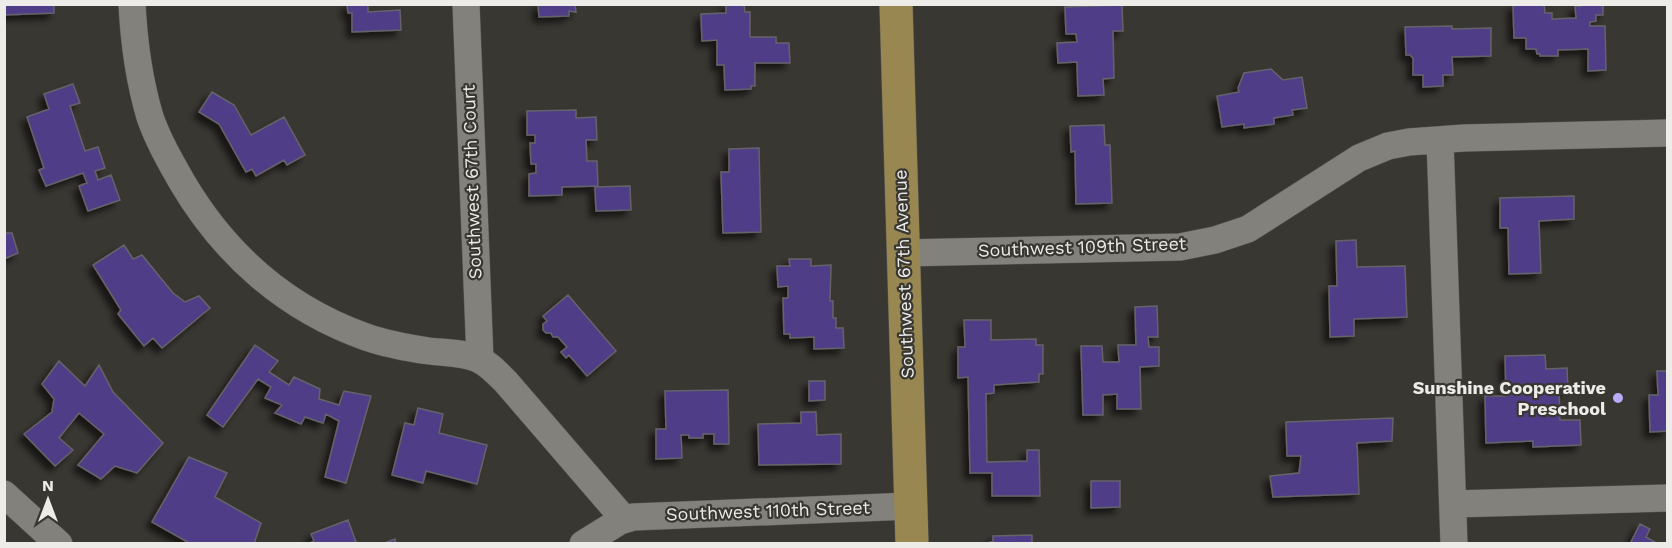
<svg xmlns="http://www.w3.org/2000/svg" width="1672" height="548" viewBox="0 0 1672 548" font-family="'Work Sans',sans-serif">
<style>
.building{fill:#4f3c87;stroke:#65646a;stroke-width:1.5;filter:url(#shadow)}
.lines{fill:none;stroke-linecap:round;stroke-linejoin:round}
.minor-casing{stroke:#565450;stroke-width:28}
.major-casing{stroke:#565450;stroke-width:34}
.minor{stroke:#83817c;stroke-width:27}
.major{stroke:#998751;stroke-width:33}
.poi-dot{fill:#b8abf7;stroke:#393732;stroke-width:2}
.labels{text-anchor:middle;stroke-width:4.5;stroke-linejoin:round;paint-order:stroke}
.street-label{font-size:18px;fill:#eeece9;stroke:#393732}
.poi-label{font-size:18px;font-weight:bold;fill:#eeece9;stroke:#393732;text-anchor:end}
</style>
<defs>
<filter id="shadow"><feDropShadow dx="-5.5" dy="5.5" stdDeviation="3" flood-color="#0009"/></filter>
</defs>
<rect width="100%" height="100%" fill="#393732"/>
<!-- building -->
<path class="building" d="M4,4H54V13L4,15Z
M347,4H368V12L400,10L401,30L352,32V13H348Z
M538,4H575L576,12L569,11V16L539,17Z
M726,4H744L745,12H750V37H776V43H789L790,63H755V86H751V89L725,90L724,65H717V40L702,41L701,14L726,13Z
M1544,4L1545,13H1552V19L1576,18L1575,6H1581V4H1603V15H1596V21L1590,22V26H1605L1606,70L1588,71V49L1558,50V56H1540V54H1537L1536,49H1526V38H1514L1513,5Z
M1122,5L1123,31H1113L1114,78L1103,79L1104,95L1078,96L1077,62L1058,63L1057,43L1077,42L1076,34H1066L1065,7Z
M1452,26V29L1491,28V56L1452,57L1453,75H1443V86L1423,87V75H1413V58L1410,55H1406L1405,27Z
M1271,69L1283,80L1302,77L1307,108L1292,110L1293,115L1274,118V124L1244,128V124L1222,127L1217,96L1239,92L1238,88L1244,73Z
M73,84L80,103L70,106L85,151L98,147L105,168L95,171L98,180L111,175L120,200L88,211L79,186L87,183L83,173L46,186L39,170L44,168L27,117L49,109L44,94Z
M212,92L234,105L251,135L284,117L305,155L287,165L284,160L256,176L252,169L246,172L219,124L199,112Z
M576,110V118L596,117L597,140H586L587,161H597L598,186L562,187V195L529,196V174L536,173V164H531L530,143H535V135H527V111Z
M1104,125L1105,145H1110L1112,203L1076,204L1075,151L1071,152L1070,126Z
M759,148L761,232L723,233L721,172H729V149Z
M630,186L631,210L596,211L595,187Z
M1574,196V219L1539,221L1541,273L1509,274L1508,228H1500V198Z
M4,233H12L18,253L4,259Z
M1356,240L1357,267L1405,266L1407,317L1354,319V336L1330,337L1329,286H1337L1336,241Z
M124,245L133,259L142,255L173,293L185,302L199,296L210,308L162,348L153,338L144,346L118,314L121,310L93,265Z
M789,259H811V266L831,265L830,301H833V318H836V328H843L844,348L814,349V337L790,338V334H784L783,298H788V286L778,287L777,266H790Z
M568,295L616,351L587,376L569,355L566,358L561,352L567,347L558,337H553L551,333H546L543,330V324L547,321L543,316Z
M1157,306L1158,337H1148L1149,347H1159V366L1140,367L1141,409H1117V394L1103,395V415H1083L1081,346H1102L1103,362H1119L1118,345H1136L1135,307Z
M964,320H991V340L1036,339V345H1043V374H1039V382L994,385V393L986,394L987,462L1027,461V450H1039L1040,496H992V473H970L968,377L958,378V347H965Z
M255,345L278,361L269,372L289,385L294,377L320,389L319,399L339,405L344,391L371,396L346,483L325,477L339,421L326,414L323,423L305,417L301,424L275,413L282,405L265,398L271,387L258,379L223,427L207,415Z
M1545,355L1546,369L1567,368L1568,389H1559L1560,420H1580L1581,445L1533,447V441L1486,443L1485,396H1506L1505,356Z
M59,361L85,386L99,365L113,392L163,443L137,473L115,466L101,479L78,465L104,434L79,413L59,438L73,450L55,466L24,434L52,412L54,399L42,384Z
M1657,371H1668V431L1650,432L1649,395H1658Z
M809,381H825V400L809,401Z
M728,390L729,444H714V434H703V438H689V435H681L682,458L656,459V429H666L665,391Z
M418,408L443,414L439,433L487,445L477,484L426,471L423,483L392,475L405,423L414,425Z
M801,412H816L817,435L841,434V464L759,465L758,424L801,423Z
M1393,418L1392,441L1357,443L1359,494L1273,497L1270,476L1299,473L1301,456H1287L1286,422Z
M189,457L227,473L215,497L261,523L254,544H191L152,522Z
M1091,481H1120V507L1091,508Z
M348,520L356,542L350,544H308L314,541L311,534Z
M1640,524L1650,529L1646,537L1658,544H1630Z
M1032,535V544H990V542H993V536Z
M395,539L396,544H382Z"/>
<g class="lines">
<defs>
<path id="minor" d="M132,4C134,43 139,80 150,117C158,140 170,161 182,182C225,255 287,309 366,337C386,344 408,348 429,351C445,353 463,352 478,359C489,364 497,373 506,382L624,519
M466,4L480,359
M1440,140L1454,544
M903,253L1180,247L1215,240L1248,229L1359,158L1388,146L1409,142L1464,138L1668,133
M4,494L59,544
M1453,504L1668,498
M583,544L620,521L633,517L911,506"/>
<path id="major" d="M896,4L912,544"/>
</defs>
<!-- minor casing -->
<use href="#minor" class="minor-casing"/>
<!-- major casing -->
<use href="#major" class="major-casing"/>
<!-- minor -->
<use href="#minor" class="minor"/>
<!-- major -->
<use href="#major" class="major"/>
</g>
<!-- markers -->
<circle class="poi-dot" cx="1618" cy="398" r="6"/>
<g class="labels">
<!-- street labels -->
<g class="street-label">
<text transform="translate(472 182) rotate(-92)" y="6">Southwest 67th Court</text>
<text transform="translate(1082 247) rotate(-2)" y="6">Southwest 109th Street</text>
<text transform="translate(904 274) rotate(-92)" y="6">Southwest 67th Avenue</text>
<text transform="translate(768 511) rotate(-2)" y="6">Southwest 110th Street</text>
</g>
<!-- poi labels -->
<g class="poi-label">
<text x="1606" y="394">Sunshine Cooperative<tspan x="1606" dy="21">Preschool</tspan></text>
</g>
</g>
<!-- border -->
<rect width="1672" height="548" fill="none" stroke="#eeece9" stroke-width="12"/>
<!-- north arrow -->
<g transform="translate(48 500)" stroke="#393732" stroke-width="4.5" paint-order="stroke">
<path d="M0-4.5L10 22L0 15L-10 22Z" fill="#eeece9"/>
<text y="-9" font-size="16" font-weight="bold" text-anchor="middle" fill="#eeece9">N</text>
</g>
</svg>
